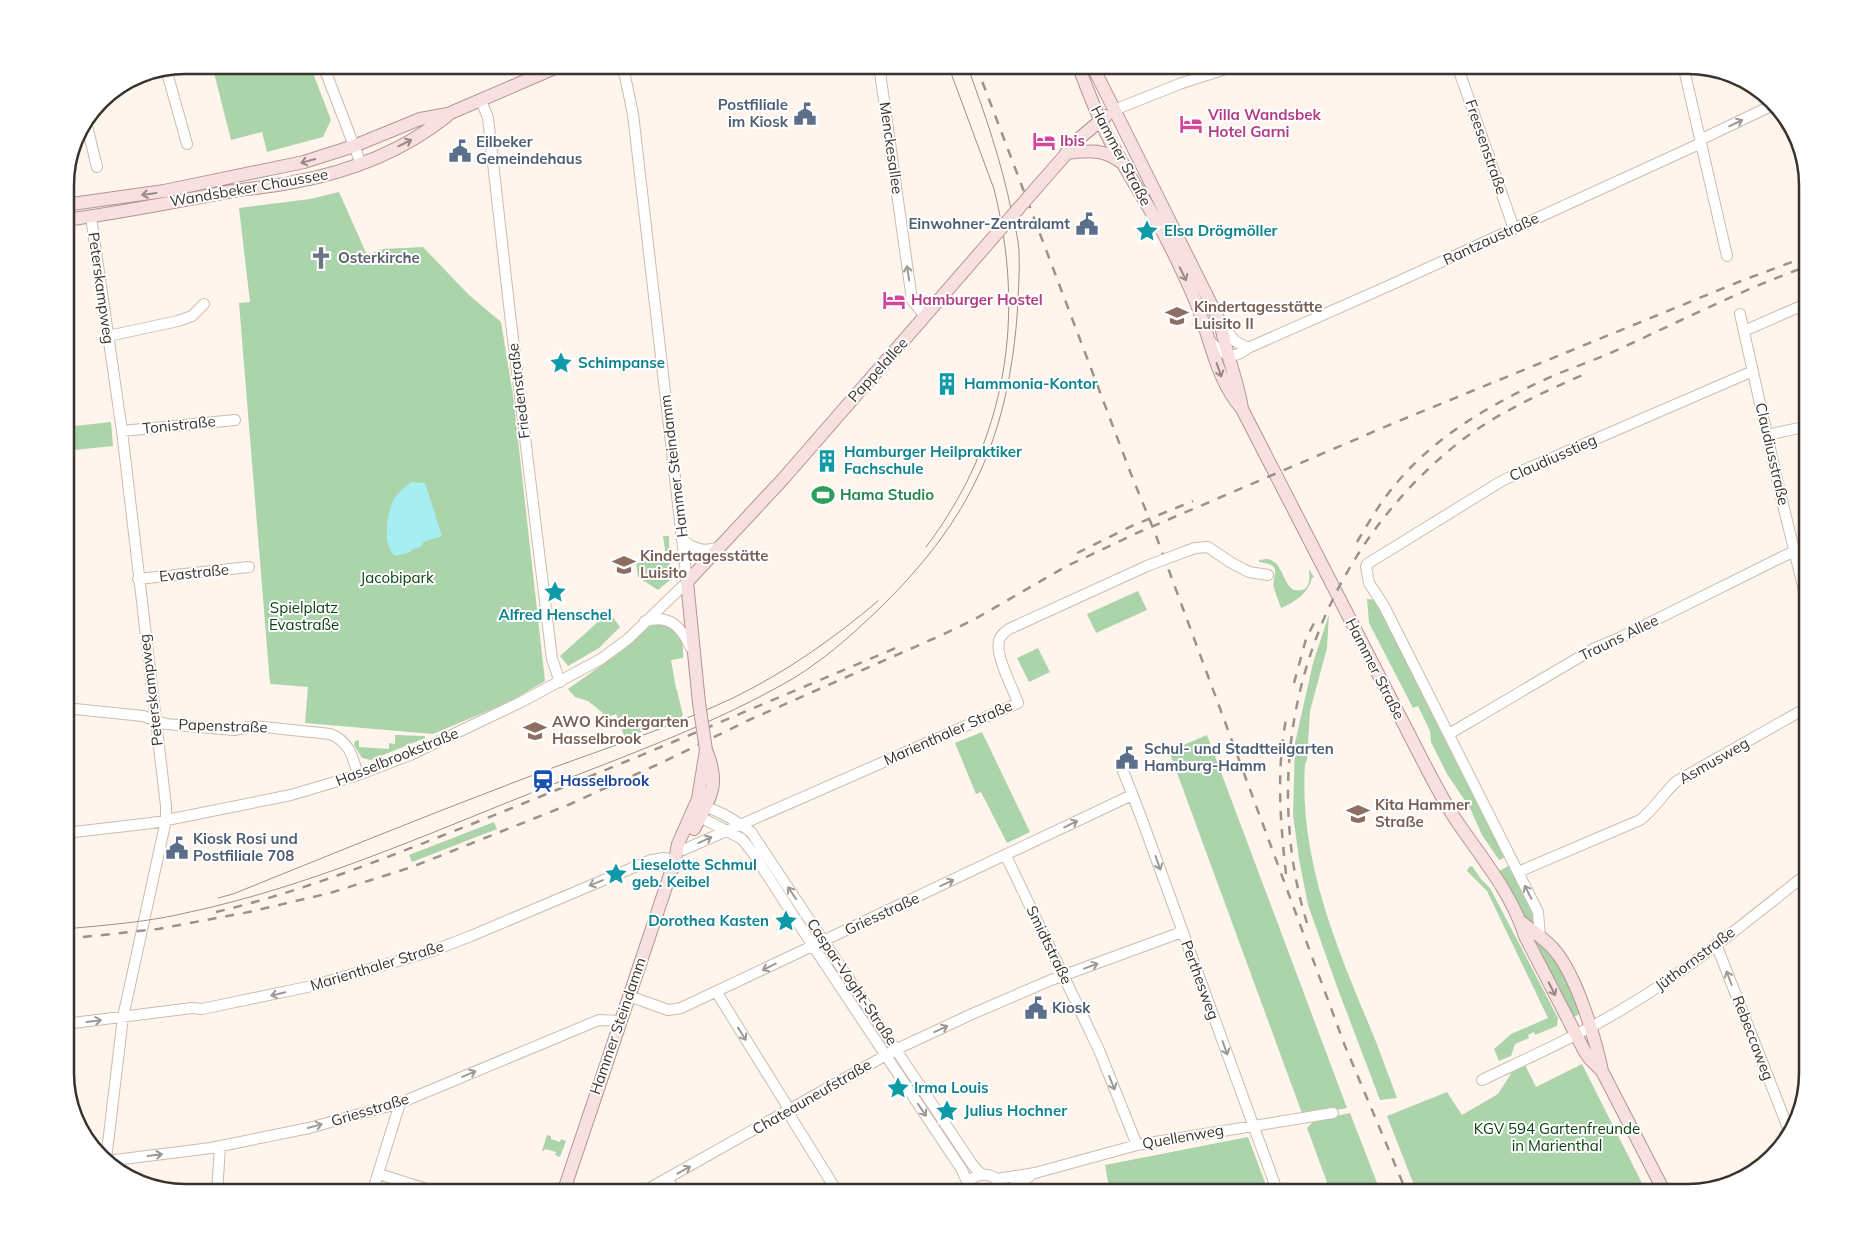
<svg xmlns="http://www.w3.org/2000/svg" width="1873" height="1258" viewBox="0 0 1873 1258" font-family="Mulish,sans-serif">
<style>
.green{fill:#acd4ab}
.water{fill:#a6eef2}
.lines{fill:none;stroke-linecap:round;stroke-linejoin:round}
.minor-casing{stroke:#ccbcaf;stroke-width:12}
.major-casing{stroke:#b39594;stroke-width:14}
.minor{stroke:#fff;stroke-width:10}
.major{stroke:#f8dfe0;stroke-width:12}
.tram{stroke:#9a928b;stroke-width:1}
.rail{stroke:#9a928b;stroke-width:2.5;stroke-dasharray:9 9;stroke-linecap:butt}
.minor-bridge-casing{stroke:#ccbcaf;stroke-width:12;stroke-linecap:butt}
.major-bridge-casing{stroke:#b39594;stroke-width:14;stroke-linecap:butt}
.minor-bridge{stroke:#fff;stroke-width:10}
.major-bridge{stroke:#f8dfe0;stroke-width:12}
.oneway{stroke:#9c9996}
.oneway2{stroke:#988987}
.labels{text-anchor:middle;stroke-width:4;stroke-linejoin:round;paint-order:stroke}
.service-label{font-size:15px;font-weight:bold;fill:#4e5e75;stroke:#fff;text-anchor:start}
.hotel-label{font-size:15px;font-weight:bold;fill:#b23c85;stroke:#fff;text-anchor:start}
.street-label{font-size:15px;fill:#39332e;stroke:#fff}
.culture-label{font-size:15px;font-weight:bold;fill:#0d838f;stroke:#fff;text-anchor:start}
.worship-label{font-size:15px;font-weight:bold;fill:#5b616d;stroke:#fff;text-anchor:start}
.education-label{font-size:15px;font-weight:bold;fill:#785e54;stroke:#fff;text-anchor:start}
.leisure-label{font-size:15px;font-weight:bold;fill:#27864d;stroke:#fff;text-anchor:start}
.park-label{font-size:15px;fill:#09440f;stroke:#fff}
.transit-label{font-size:15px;font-weight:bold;fill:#164399;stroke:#fff;text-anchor:start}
.rim{fill:none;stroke:#39332e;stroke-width:2.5}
</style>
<rect width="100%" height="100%" fill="#fff5ec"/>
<!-- green -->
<path class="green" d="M212,65H310L331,120L323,137L267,152L262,132L231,140Z
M339,192L367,255L383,249L423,247L469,295L501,322L513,395L545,681L509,702L433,734L305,723L308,687L270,684L239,303L250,302L239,208L310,199Z
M111,422L113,446L65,451V427Z
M663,536H669L670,580L658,590L638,577L636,561L666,557Z
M1267,559C1283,561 1282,583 1294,590C1310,593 1310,581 1309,569L1314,577L1312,578C1308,594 1295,602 1281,608C1279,602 1276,595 1274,588C1271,574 1285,565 1259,562V560Z
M1138,591L1147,610L1096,633L1087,614Z
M1367,599L1376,600L1506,857L1499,860L1482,835L1470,808L1447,774L1431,742L1430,731L1418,706L1413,708L1369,623Z
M609,612L620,627L599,648L568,666L560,656Z
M1329,614L1327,648L1310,711L1307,760L1305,764C1299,854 1333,938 1367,1020C1378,1045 1387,1072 1397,1098L1380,1100L1336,984L1308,905L1299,859L1293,815L1295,743L1313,663Z
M661,623C680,630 684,638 683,658L671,660L676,689L677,690L683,716L625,738L616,714L608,717L588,701L575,697L568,689L626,648L648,627Z
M1038,648L1050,672L1029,682L1017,658Z
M982,732L1030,832L1007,843L981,792L976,794L955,743Z
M395,735L425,736V738L371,760L362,758L354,745L355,741L359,740V747L389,749V743L395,744Z
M1207,735L1347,1108L1303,1116L1169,751Z
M494,822L497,829L412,862L409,855Z
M1510,865L1535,915V928L1521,912L1499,871Z
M1472,866L1481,879L1490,888L1558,1018L1557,1026L1535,1035L1534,1032L1528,1035L1529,1038L1515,1044L1511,1056L1499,1061L1494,1049L1511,1034L1548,1018L1487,891L1467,871L1469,867Z
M1529,934L1548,948L1576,998L1580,1014L1573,1017Z
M1582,1064L1647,1193H1417L1387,1116L1447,1092L1462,1115L1498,1094L1512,1072L1525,1065L1536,1087Z
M1350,1113L1381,1193H1331L1307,1128L1315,1120Z
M547,1135L551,1136V1139L560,1142L561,1139L566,1141L560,1157L555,1155L556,1152L545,1149L544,1151H542Z
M1248,1137L1269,1193H1110L1105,1165Z"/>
<!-- water -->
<path class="water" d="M411,482L425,483L442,536L423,542L422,546L411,550V552L395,556C381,545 387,508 396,496C400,491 406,486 411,482Z"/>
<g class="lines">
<defs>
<path id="minor" d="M323,65L361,164
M879,65L912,300L925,316
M1193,65L1196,78
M1457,65L1514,229
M1683,65L1727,256
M166,69L187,144
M481,100L488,118L510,314L552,659L560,682
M1114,110L1182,83L1238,65
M86,122L97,167
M91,217L122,431L166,806V820L123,1017L106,1160
M1740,314L1778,484L1808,607
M1221,324L1235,341L1248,348
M1744,331L1808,303
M108,336L178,321L192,316L204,304
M1210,341C1222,355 1233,361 1248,348L1395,283L1697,145L1704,138L1773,105
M122,431L235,420
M1767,435L1808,426
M682,538C692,550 707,553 721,546
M1184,552L1195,548L1208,547L1230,562L1249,572L1268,575
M138,579L249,567
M645,621C671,614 681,627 691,648
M65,708L143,716L166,724L234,730L254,726L330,734C349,741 353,757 358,775
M1449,734L1595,648L1619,638L1786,555L1795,552
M1122,768L1141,817L1278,1193
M65,833L152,823L291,795L358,775L410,755L521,702L601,659L628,639L687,582L633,114L625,76L620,65
M683,850L1018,703C1013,688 995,656 999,641C1000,635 1005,632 1009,629L1147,566
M1006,856L1099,1050L1137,1145
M1518,872L1640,820C1655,809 1663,793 1677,781L1808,707
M1540,937L1538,912L1384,606L1369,583L1366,567L1367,564L1500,482L1524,470L1753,371
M1716,944L1790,1133
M717,993L786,1104L792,1119L838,1193
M629,996L668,1010L681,1008L1132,795
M65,1024L192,1008L202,1009L312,986L432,951L471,936L651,860L664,858L675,860
M1482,1080C1532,1056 1584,1033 1631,1004C1694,966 1750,918 1808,873
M107,1161L211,1148L309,1128L400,1103L599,1020L620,1021
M379,1174L439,1193
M667,1179L677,1193
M997,1179L1035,1173L1137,1145L1333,1113
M968,1184L962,1170L813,946L753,853L742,839L700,817L695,806C713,805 737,822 751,832L972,1164L982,1175
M217,1193L220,1146
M372,1193L400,1103
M641,1193L897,1049L972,1014L1051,980L1182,932
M966,1193L970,1180C984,1169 1001,1176 1003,1193
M1004,1193L1030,1176"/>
<path id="major" d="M1078,65C1087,89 1096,112 1107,135C1122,164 1140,192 1156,220C1170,244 1182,270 1193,295C1210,333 1214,377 1242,409L1429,773C1437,788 1445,803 1454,817C1479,855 1511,891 1525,936L1585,1052L1590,1059L1602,1071
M1092,65L1221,324C1225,353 1238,380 1242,409
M1066,153C1088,151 1102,148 1121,162
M1038,186L1082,136L1106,116
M65,205L164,191L304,162L354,146L420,119L448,114L562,65
M65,220C119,213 173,202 227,192C249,188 272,187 294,182C349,172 403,151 447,116
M699,703L687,582L783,479L985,247
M694,829C710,798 721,785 706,750
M1520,921C1532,931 1547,940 1556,952C1577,978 1595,1037 1602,1071L1665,1193
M563,1193L675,860L678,844L698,799L706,750"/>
</defs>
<!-- minor casing -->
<use href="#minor" class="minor-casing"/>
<!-- major casing -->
<use href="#major" class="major-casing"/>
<!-- minor -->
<use href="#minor" class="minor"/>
<!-- major -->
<use href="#major" class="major"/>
<!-- tram -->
<path class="tram" d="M926,547C1007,440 1026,317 994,189L948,65
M218,898L233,894C327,856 420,818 515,782C587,754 663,731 733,698C786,672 833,639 878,601
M65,929C107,925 149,922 190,912C306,887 416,839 526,795C611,761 698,731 778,687C818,666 851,636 883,605C970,519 1007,439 1017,317C1018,295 1020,272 1019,250C1018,238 1015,226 1012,214C1002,163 985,114 967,65"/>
<!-- rail -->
<path class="rail" d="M976,65L1131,474L1155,533L1345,1046L1407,1193
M1357,542C1370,520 1383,498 1400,479C1439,434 1492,404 1546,379C1566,370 1586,363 1606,355C1673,325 1738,291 1808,266
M1077,553L1134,525L1193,501
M1294,683L1306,639L1315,621
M1286,874C1280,819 1276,769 1287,714
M216,912C309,890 398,853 487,818C625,763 761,705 898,647
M1307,923C1297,891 1291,857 1289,823C1279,677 1343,535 1457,444C1496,413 1542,393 1587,373
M65,939L158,929L249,912L330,893L412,867L568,805L661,763L749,720L942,635L975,619L1065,567L1137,533L1394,423L1741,281L1808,256"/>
<defs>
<path id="minor-bridge" d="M1147,566L1184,552"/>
<path id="major-bridge" d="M985,247L1038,186
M699,703L706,750"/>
</defs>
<!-- minor-bridge casing -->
<use href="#minor-bridge" class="minor-bridge-casing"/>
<!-- major-bridge casing -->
<use href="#major-bridge" class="major-bridge-casing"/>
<!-- minor-bridge -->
<use href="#minor-bridge" class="minor-bridge"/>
<!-- major-bridge -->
<use href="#major-bridge" class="major-bridge"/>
</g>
<!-- one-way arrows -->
<defs><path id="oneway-shaft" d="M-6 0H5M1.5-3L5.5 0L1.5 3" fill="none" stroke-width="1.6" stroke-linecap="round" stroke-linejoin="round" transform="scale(1.25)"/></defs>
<g class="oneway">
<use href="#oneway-shaft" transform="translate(1736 123) rotate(-26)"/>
<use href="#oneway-shaft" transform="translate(908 273) rotate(-99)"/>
<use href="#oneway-shaft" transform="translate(1071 824) rotate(-26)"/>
<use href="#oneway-shaft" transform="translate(705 840) rotate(-24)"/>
<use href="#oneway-shaft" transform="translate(1158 863) rotate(70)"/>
<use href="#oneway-shaft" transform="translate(596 883) rotate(158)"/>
<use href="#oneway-shaft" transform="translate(947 883) rotate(-25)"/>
<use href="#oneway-shaft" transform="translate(1528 892) rotate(-117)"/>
<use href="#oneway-shaft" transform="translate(792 893) rotate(-124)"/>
<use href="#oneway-shaft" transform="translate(1091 966) rotate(-20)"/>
<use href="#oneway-shaft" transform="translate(769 967) rotate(154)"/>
<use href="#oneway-shaft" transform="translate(1729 978) rotate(-111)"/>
<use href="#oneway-shaft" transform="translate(278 994) rotate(167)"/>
<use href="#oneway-shaft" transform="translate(94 1021) rotate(-7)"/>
<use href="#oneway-shaft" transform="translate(941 1029) rotate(-25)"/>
<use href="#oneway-shaft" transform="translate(742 1034) rotate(58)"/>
<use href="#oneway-shaft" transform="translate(1225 1048) rotate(70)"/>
<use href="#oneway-shaft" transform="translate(469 1074) rotate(-23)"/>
<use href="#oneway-shaft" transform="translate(1112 1083) rotate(68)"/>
<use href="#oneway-shaft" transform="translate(922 1110) rotate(56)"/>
<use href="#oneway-shaft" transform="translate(315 1126) rotate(-15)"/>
<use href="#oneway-shaft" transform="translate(155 1155) rotate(-7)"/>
<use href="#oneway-shaft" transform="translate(684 1170) rotate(-29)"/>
</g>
<g class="oneway2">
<use href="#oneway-shaft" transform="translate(405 143) rotate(-26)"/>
<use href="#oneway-shaft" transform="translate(308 161) rotate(165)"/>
<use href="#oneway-shaft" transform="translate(149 194) rotate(172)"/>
<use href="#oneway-shaft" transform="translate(1183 274) rotate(64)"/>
<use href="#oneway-shaft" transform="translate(1219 370) rotate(71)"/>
<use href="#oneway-shaft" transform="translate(1552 989) rotate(63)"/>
</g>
<!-- icons -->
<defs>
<symbol id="civic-bare" viewBox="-9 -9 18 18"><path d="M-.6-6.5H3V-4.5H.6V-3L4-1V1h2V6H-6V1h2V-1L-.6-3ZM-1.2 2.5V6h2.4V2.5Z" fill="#5c6f8a" stroke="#fff" stroke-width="2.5" paint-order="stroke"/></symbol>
<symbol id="hotel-bare" viewBox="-9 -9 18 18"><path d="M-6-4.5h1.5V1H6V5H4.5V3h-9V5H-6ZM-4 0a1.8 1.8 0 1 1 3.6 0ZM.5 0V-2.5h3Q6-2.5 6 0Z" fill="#d1479c" stroke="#fff" stroke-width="2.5" paint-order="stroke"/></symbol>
<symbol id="sight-bare" viewBox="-9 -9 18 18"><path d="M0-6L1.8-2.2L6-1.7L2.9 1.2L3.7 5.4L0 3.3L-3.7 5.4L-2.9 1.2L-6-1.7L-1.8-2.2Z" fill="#0f9aa8" stroke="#fff" stroke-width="2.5" paint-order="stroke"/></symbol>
<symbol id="church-bare" viewBox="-9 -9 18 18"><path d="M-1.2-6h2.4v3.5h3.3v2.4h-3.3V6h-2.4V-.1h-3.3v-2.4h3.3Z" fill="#6b7280" stroke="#fff" stroke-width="2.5" paint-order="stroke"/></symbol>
<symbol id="school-bare" viewBox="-9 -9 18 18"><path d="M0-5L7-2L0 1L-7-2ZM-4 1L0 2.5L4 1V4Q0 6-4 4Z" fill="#8d6e63" stroke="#fff" stroke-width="2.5" paint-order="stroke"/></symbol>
<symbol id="building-bare" viewBox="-9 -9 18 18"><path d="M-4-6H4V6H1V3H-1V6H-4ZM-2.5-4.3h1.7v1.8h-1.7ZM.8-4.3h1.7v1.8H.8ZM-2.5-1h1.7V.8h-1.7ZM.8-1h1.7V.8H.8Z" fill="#0f9aa8" stroke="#fff" stroke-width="2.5" paint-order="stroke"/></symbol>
<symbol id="stadium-bare" viewBox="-9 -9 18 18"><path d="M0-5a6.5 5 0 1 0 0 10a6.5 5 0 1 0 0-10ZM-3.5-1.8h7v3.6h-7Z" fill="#2e9e5b" stroke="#fff" stroke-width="2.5" paint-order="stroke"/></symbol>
<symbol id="station-bare" viewBox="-9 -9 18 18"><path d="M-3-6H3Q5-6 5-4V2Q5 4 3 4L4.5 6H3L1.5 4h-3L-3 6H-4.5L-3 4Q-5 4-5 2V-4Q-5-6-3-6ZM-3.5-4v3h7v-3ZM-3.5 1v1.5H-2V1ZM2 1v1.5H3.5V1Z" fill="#1a4fb4" stroke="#fff" stroke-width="2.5" paint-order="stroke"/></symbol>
</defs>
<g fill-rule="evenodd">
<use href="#civic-bare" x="789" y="98" width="32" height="32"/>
<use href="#hotel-bare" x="1175" y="108" width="32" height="32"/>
<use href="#hotel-bare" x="1028" y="125" width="32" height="32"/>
<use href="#civic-bare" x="444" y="135" width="32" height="32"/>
<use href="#civic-bare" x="1071" y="208" width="32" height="32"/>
<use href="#sight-bare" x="1131" y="215" width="32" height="32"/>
<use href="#church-bare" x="305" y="242" width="32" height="32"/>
<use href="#hotel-bare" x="878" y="284" width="32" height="32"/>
<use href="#school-bare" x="1161" y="300" width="32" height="32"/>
<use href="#sight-bare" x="545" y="347" width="32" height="32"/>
<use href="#building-bare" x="931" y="368" width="32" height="32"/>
<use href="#building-bare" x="811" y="445" width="32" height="32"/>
<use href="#stadium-bare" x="807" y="479" width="32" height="32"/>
<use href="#school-bare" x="608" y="549" width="32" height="32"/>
<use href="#sight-bare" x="539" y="576" width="32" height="32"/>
<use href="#school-bare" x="519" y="715" width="32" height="32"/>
<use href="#civic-bare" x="1111" y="742" width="32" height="32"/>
<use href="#station-bare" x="527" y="765" width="32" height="32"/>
<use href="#school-bare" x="1342" y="798" width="32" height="32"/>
<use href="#civic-bare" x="161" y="832" width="32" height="32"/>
<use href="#sight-bare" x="600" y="858" width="32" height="32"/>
<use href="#sight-bare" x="770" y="905" width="32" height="32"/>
<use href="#civic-bare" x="1020" y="992" width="32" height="32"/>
<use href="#sight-bare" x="882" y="1072" width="32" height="32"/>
<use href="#sight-bare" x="931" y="1095" width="32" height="32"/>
</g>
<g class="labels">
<!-- service labels -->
<g class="service-label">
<text x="788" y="110" text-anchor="end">Postfiliale<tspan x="788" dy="17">im Kiosk</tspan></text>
<text x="476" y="147">Eilbeker<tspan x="476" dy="17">Gemeindehaus</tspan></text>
<text x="1070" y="229" text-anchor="end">Einwohner-Zentralamt</text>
<text x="1144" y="754">Schul- und Stadtteilgarten<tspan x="1144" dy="17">Hamburg-Hamm</tspan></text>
<text x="193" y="844">Kiosk Rosi und<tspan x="193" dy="17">Postfiliale 708</tspan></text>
<text x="1052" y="1013">Kiosk</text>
</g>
<!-- hotel labels -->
<g class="hotel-label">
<text x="1208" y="120">Villa Wandsbek<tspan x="1208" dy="17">Hotel Garni</tspan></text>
<text x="1060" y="146">Ibis</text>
<text x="911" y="305">Hamburger Hostel</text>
</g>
<!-- street labels -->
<g class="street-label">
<text transform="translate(1486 147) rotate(71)" y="5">Freesenstraße</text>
<text transform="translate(891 148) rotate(82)" y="5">Menckesallee</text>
<text transform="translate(1121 156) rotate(62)" y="5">Hammer Straße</text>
<text transform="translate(249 188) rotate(-10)" y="5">Wandsbeker Chaussee</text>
<text transform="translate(1491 239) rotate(-25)" y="5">Rantzaustraße</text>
<text transform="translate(101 288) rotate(82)" y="5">Peterskampweg</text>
<text transform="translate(878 370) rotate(-48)" y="5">Pappelallee</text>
<text transform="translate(519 391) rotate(-97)" y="5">Friedenstraße</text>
<text transform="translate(179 425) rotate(-6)" y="5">Tonistraße</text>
<text transform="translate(1772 454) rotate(77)" y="5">Claudiusstraße</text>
<text transform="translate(1553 458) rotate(-24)" y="5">Claudiusstieg</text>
<text transform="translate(674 466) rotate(-97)" y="5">Hammer Steindamm</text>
<text transform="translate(194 573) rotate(-6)" y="5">Evastraße</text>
<text transform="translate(1619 638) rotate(-26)" y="5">Trauns Allee</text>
<text transform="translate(1375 669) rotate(63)" y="5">Hammer Straße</text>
<text transform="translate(151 690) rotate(-97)" y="5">Peterskampweg</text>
<text transform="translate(223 726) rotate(2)" y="5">Papenstraße</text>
<text transform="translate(948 733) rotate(-24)" y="5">Marienthaler Straße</text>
<text transform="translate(397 757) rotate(-22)" y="5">Hasselbrookstraße</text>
<text transform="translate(1714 761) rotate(-30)" y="5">Asmusweg</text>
<text transform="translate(882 914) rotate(-25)" y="5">Griesstraße</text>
<text transform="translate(1049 945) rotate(64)" y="5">Smidtstraße</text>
<text transform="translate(1695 959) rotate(-37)" y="5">Jüthornstraße</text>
<text transform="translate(377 966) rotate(-17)" y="5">Marienthaler Straße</text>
<text transform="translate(1200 980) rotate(70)" y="5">Perthesweg</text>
<text transform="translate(852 982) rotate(56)" y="5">Caspar-Voght-Straße</text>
<text transform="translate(618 1026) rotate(-71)" y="5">Hammer Steindamm</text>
<text transform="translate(1753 1038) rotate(69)" y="5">Rebeccaweg</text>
<text transform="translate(812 1097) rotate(-30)" y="5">Chateauneufstraße</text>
<text transform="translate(370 1110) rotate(-17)" y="5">Griesstraße</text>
<text transform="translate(1183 1137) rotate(-10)" y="5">Quellenweg</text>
</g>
<!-- culture labels -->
<g class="culture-label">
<text x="1164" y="236">Elsa Drögmöller</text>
<text x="578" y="368">Schimpanse</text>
<text x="964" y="389">Hammonia-Kontor</text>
<text x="844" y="457">Hamburger Heilpraktiker<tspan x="844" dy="17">Fachschule</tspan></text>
<text x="555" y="620" text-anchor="middle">Alfred Henschel</text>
<text x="632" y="870">Lieselotte Schmul<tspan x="632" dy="17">geb. Keibel</tspan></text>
<text x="769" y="926" text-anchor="end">Dorothea Kasten</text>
<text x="914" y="1093">Irma Louis</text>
<text x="964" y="1116">Julius Hochner</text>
</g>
<!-- worship labels -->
<g class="worship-label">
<text x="338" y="263">Osterkirche</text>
</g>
<!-- education labels -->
<g class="education-label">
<text x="1194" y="312">Kindertagesstätte<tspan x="1194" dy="17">Luisito II</tspan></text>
<text x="640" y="561">Kindertagesstätte<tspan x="640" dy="17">Luisito</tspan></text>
<text x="552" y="727">AWO Kindergarten<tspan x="552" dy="17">Hasselbrook</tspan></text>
<text x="1375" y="810">Kita Hammer<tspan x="1375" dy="17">Straße</tspan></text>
</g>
<!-- leisure labels -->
<g class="leisure-label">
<text x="840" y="500">Hama Studio</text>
</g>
<!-- park labels -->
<g class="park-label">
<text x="397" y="583">Jacobipark</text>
<text x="304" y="613">Spielplatz<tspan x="304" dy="17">Evastraße</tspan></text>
<text x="1557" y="1134">KGV 594 Gartenfreunde<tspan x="1557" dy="17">in Marienthal</tspan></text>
</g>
<!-- transit labels -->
<g class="transit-label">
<text x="560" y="786">Hasselbrook</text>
</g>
</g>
<!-- crop -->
<path d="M0 0H1873V1258H0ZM185 74H1688A111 111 0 0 1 1799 185V1073A111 111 0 0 1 1688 1184H185A111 111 0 0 1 74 1073V185A111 111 0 0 1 185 74Z" fill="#fff" fill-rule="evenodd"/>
<path class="rim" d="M185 74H1688A111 111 0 0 1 1799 185V1073A111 111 0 0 1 1688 1184H185A111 111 0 0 1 74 1073V185A111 111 0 0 1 185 74Z"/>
</svg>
